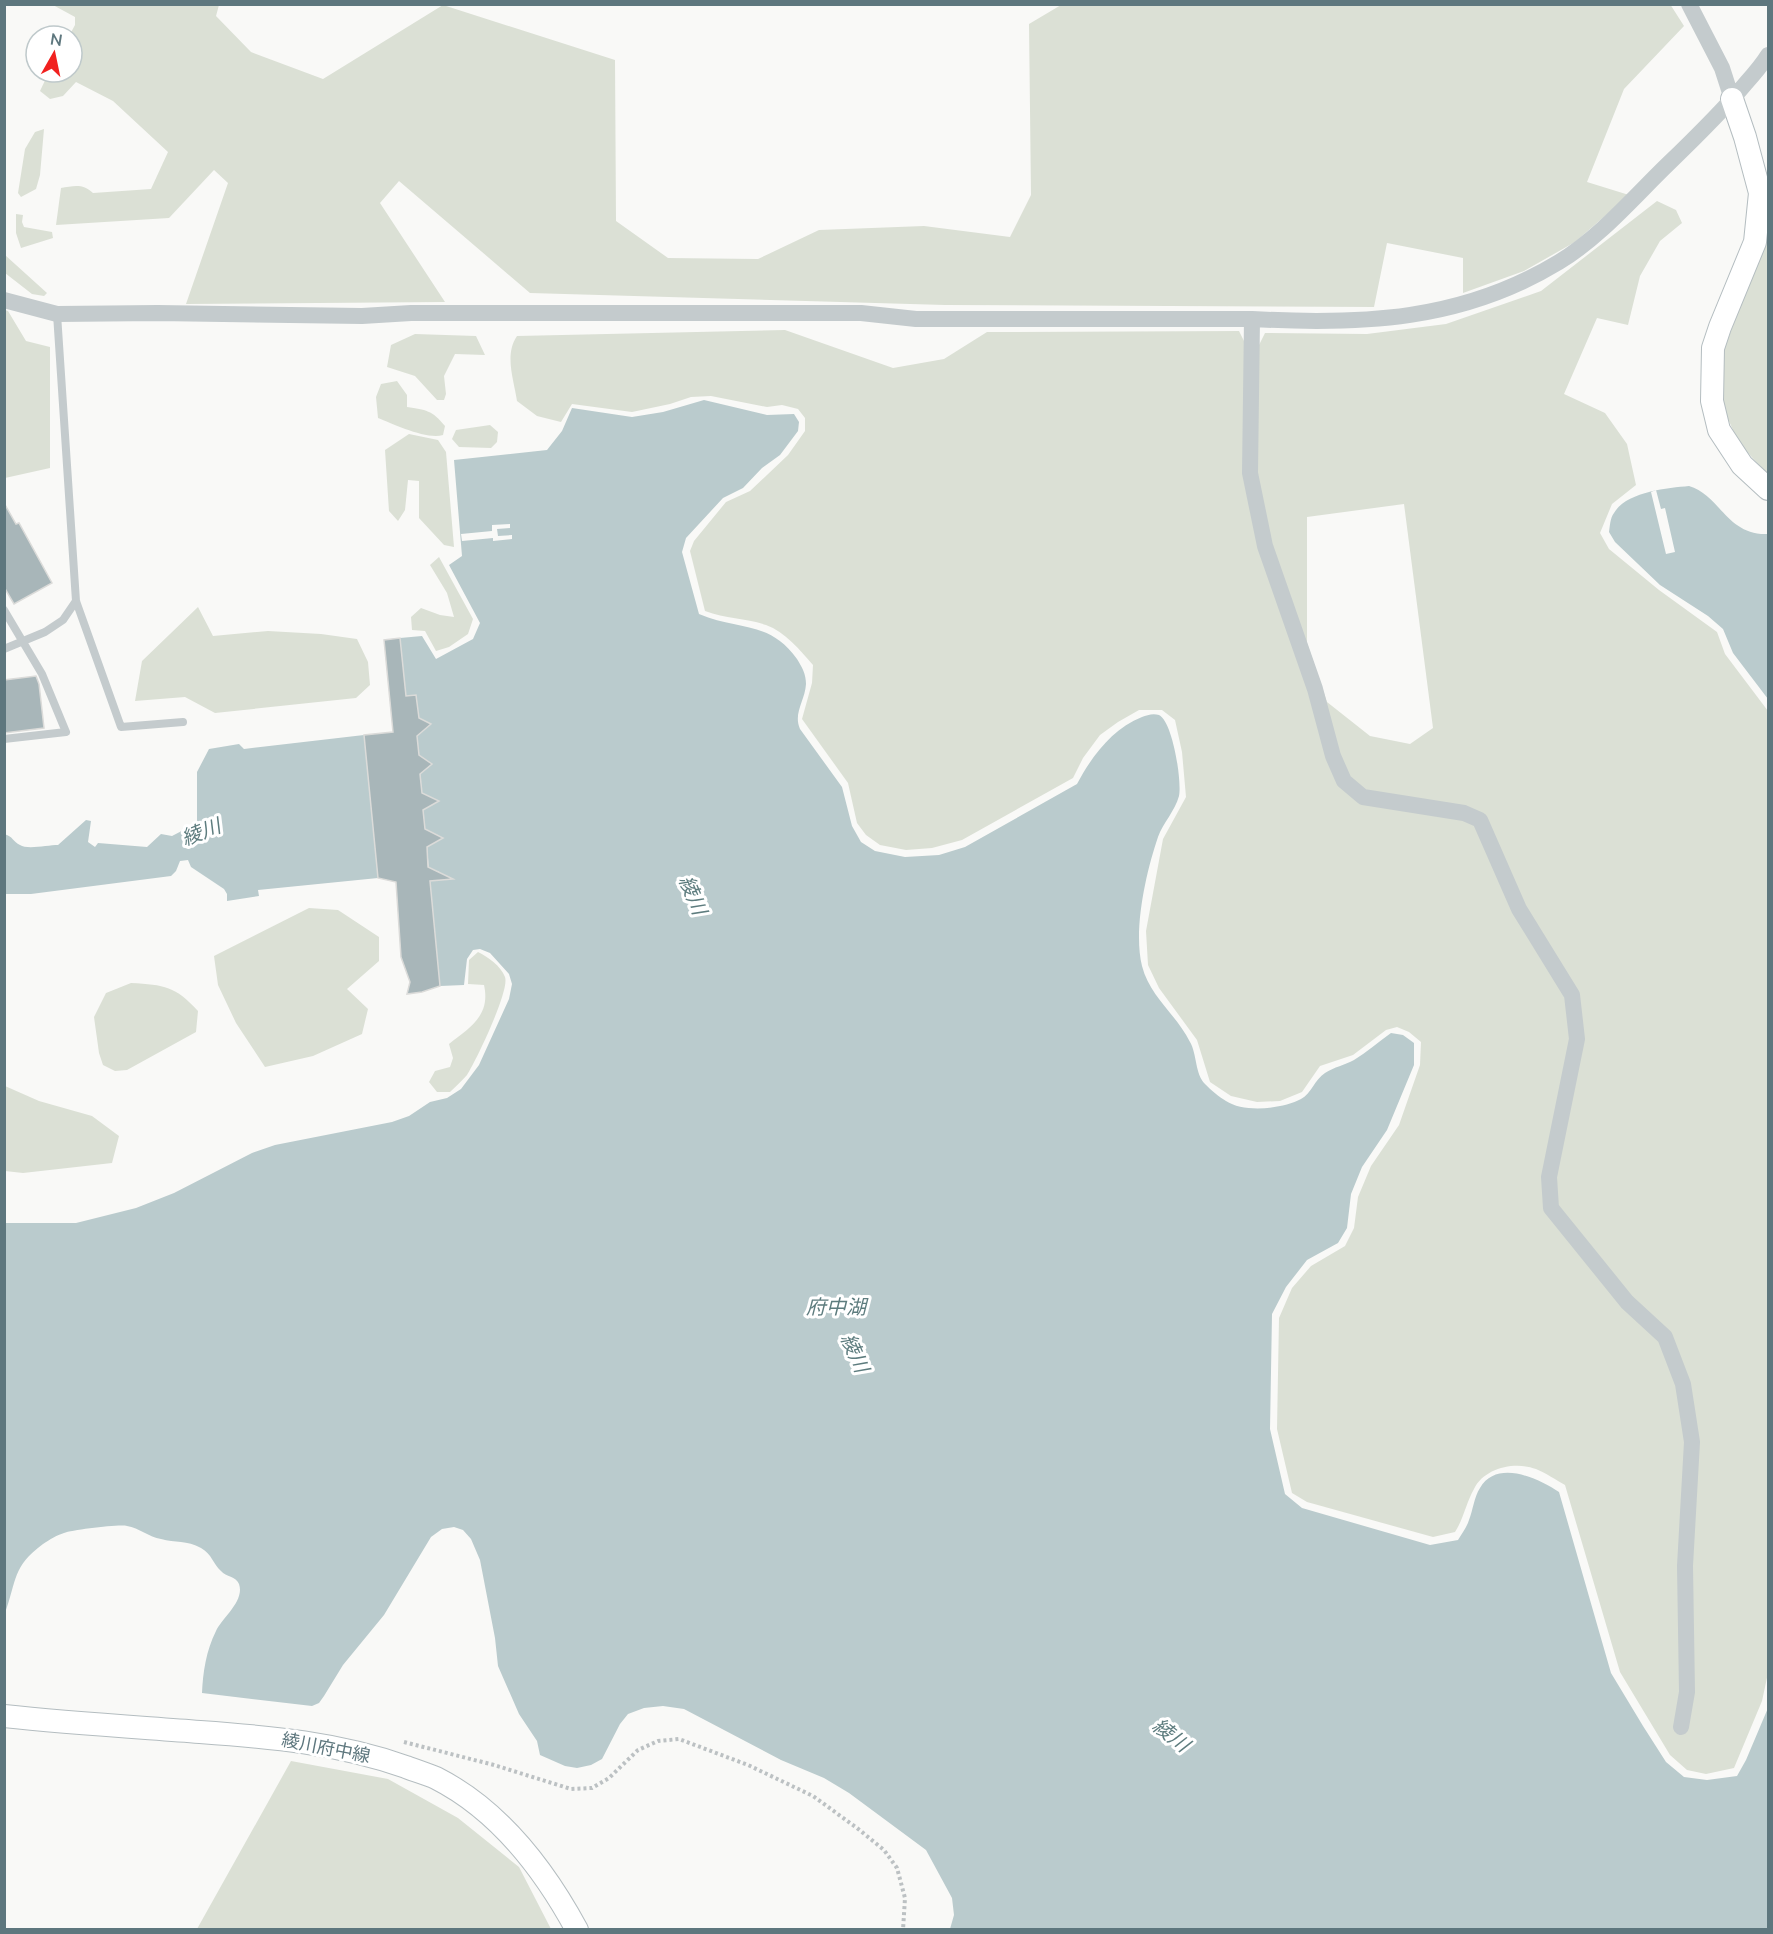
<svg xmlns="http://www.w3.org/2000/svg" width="1773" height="1934" viewBox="0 0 1773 1934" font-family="Mulish,'Noto Sans JP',sans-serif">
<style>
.green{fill:#dbe0d5;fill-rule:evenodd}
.water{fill:#bacbcd}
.pier{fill:#f9f9f7}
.building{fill:#a8b6b9;stroke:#dbdbd9;stroke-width:1.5}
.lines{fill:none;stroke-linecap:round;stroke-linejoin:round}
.secondary-casing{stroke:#b4bdc0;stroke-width:24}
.path{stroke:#bcc1c3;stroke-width:4;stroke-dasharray:3 3;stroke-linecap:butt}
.lane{stroke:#c4cbcd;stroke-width:8}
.street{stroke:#c4cbcd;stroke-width:16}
.secondary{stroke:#fff;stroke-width:22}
.labels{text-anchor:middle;stroke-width:6;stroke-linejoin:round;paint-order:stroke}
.street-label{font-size:18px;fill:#5e777e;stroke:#fff}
.water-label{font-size:20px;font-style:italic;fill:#5d7c7e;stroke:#fff}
</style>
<rect width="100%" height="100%" fill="#f9f9f7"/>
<!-- green -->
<path class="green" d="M1670,4L1684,26L1624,89L1587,182L1629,195L1575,242L1524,271L1463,293V258L1387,243L1374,307L945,305L530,293L399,181L380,203L445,302L186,304L228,183L214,170L169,218L56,225L61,188C73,186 83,183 93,193L151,189L168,152L113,101L76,82L63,96L50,99L40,91L49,72H72V36H69L75,25V17L53,5H219L216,16L251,52L323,79L443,5L615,60L616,221L668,258L758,259L819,230L924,226L1010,237L1031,195L1029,24L1061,5Z
M44,129L40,175L36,189L21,197L18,193L25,149L35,132Z
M1657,201L1676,210L1682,223L1660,241L1640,276L1628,325L1597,318L1564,394L1605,413L1627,444L1636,485L1612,504L1600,533L1609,549L1659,590L1717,632L1725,654L1768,711V1673L1762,1701L1734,1768L1706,1774L1687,1770L1670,1755L1620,1672L1565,1485C1556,1480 1546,1473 1536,1469C1515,1461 1484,1468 1474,1489C1466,1503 1464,1518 1455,1532L1433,1537L1307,1502L1292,1493L1277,1429L1279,1318L1292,1288L1311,1266L1345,1246L1354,1228L1358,1197L1371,1166L1399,1125L1420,1065L1421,1042L1409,1032L1397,1027L1386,1030L1353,1055L1320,1066L1302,1092L1280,1101L1257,1102L1231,1096L1210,1082L1197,1040L1159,988L1148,965L1146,931L1163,839L1186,797L1182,752L1175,720L1162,710H1139L1118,722L1100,735L1083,758L1073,778L962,840L932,848L906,850L880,845L866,835L857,823L848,783L802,719L812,683L813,665C800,650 785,632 766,625C747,618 726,619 705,611L690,551L694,541L726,502L750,491L788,455L805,431V418L798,409L782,405L767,407L711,396L691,397L670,404L632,412L572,404L561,422L537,416L517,401C514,380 504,355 517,336L785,330L893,368L944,359L987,332L1239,331L1245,343L1259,345L1265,333L1367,334L1446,324L1541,291ZM1404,504L1433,728L1410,744L1370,736L1327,702L1307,643V517Z
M16,214L23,215L22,222L24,227L52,232L53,238L21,248L16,233Z
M1768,234V475L1739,443L1723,408L1721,357Z
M4,255H5L47,293L44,296L32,294L5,273Z
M5,310L8,311L26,341L50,347V468L5,478Z
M415,334L476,336L485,355L455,354L444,376L446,394L444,400H437L415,376L387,367L391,345Z
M397,381L407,395V407C426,410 432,410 445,426L443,435C427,440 393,424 378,418L376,397L381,384Z
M490,425L498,432L497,442L491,448L459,447L452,439L456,430Z
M409,434L438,440L446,452L454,547L444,545L419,518V481L408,480L405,510L398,521L389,511L385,450Z
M439,557L473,619L468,634L449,647L436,651L425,631L412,630L411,617L421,608L440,615L454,617L447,593L430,565Z
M198,607L213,636L268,631L321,634L357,639L368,662L370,685L356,698L215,713L185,697L135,701L142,661Z
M309,908L338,910L379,937V961L347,989L368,1009L362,1034L313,1056L265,1067L236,1023L218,985L214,956Z
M478,952C488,957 501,966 505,977C510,990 476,1061 467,1075C462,1081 456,1086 450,1092H437L429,1082L435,1071L450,1067L453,1058L449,1044C469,1028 491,1016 484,985L468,984L469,960Z
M131,983C165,985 175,986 198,1011L196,1032L127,1070L115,1071L103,1065L99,1053L94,1017L106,993Z
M5,1086L39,1101L92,1116L119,1136L112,1163L23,1173L5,1171Z
M291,1761L388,1779L458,1818L519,1867L551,1929H197Z"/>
<!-- water -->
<path class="water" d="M704,400L767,415L794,414L799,422L798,431L780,455L762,468L743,488L723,498L686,538L682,552L699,614C739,631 769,620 797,659C802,667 806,674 806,684C805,701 793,713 800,729L842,787L852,826L861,842L875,851L905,857L939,855L965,847L1077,784C1092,756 1112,729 1142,717C1147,715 1153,713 1159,715C1173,722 1182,782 1179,796C1175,811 1163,823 1158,837C1146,872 1133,930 1142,966C1150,997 1176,1014 1190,1042C1197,1054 1195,1074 1205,1084C1211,1090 1219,1097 1226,1101C1244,1113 1282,1109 1301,1099C1311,1094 1315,1079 1325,1073C1334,1067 1345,1065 1354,1060C1367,1052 1378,1042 1391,1033L1403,1035L1414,1043V1065L1387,1130L1362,1167L1351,1194L1347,1228L1338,1243L1307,1260L1286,1287L1272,1314L1270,1429L1285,1494L1302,1508L1430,1545L1458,1540C1462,1533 1467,1527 1469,1520C1473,1510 1474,1497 1480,1488C1497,1459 1538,1478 1559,1492L1611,1673L1643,1726L1666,1762L1684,1777L1707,1780L1737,1776L1746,1760L1768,1708V1929H950L954,1915L952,1898L926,1850L849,1793L824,1778L781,1760L684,1709L663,1706L644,1708L628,1714L620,1724L602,1759L591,1765L577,1768L565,1766L540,1755L537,1741L519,1714L498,1666L495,1638L480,1560L471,1539L463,1530L454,1527L442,1529L431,1537L384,1615L343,1665L324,1696L319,1703L312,1706L202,1693C203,1672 206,1651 216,1631C222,1618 245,1601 239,1584C236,1576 226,1577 221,1571C213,1564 212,1554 201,1548C187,1540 175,1543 161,1539C149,1537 139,1528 127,1526C119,1524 72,1530 64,1533C57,1535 49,1540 43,1544C12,1567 17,1580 5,1613V1223H76L136,1208L174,1193L252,1153L275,1145L392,1122L409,1116L430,1102L447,1098L461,1089L479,1065L509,999L512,984L509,974L490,953L480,949L473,950L467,959L464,985L440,986L430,881L442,880V876L438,871L429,872L427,844L437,841L436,835L425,833L423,807L433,800L429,796H422L420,770L426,769L429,767L426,760H419L416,731L424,730L427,727L419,721L416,695L406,696L400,638L422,636L436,659L473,639L480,623L449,565L462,556L454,460L547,450L562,431L572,408L632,417L663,412Z
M1689,486C1720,495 1727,536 1768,534V699L1733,653L1723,629L1708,616L1660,585L1615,542L1609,532C1610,526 1610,518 1614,513C1626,492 1667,488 1689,486Z
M364,735L378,878L258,890L259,896L227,901V894L224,889L191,867L188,860L180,861L176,871L171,876L31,894H5L4,834C13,836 13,842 20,845C27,850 48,845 58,845L86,820L91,821L88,842L95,847L98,843L147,847L161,834L172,836L197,823V772L209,749L239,744L244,749Z"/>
<!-- pier -->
<path class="pier" d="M1656,490L1661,509L1665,508L1675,552L1666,554L1651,492Z
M510,524V528L497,529L498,536L512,535V539L493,541V538L462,541L461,534L492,531V525Z"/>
<!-- building -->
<path class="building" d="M4,503L16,524L19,523L52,583L14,604L4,587Z
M400,638L406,696L416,695L419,718L431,724L417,736L419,755L432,764L420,774L422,793L439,801L423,810L425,829L443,838L427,847L428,867L453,879L430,881L440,986L422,992L407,994L410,982L401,957L396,882L378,878L364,735L393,732L384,640Z
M36,676L39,684L44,728L4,733V680Z"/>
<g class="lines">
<defs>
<path id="secondary" d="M1732,99L1745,137L1760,193L1755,242L1720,327L1713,348L1712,401L1719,430L1742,465L1768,489
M4,1716C69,1723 135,1727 200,1732C270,1737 339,1743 406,1767C416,1771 427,1774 436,1778C499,1810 544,1869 577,1930"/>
</defs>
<!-- secondary casing -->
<use href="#secondary" class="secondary-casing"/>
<!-- path -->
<path class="path" d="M404,1742L494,1765L571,1789L592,1788L609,1778L638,1750L658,1741L679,1739L748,1765L813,1796L857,1828L884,1850L897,1868L905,1898L903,1930"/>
<!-- lane -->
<path class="lane" d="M57,314L76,601L121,727L183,722
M4,610L42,674L66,732L4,739
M4,649L45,632L63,620L76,601"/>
<!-- street -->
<path class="street" d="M1689,4L1722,68L1732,99
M4,300L57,314L158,313L362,316L411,313H861L916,319H1252C1362,325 1462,321 1559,262C1600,237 1633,198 1667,165C1694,139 1722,112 1746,83C1754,74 1762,65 1768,55
M1252,319L1250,473L1265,546L1315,689L1333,756L1344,781L1363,797L1464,813L1480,820L1519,909L1572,995L1577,1039L1549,1177L1551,1208L1627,1302L1665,1337L1683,1384L1692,1442L1685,1566L1687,1692L1681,1727"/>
<!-- secondary -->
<use href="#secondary" class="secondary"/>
</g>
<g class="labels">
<!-- street labels -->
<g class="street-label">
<text transform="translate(326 1748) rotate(11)" y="6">綾川府中線</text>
</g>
<!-- water labels -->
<g class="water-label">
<text transform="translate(201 832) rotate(-21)" y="7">綾川</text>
<text transform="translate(693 895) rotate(67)" y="7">綾川</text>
<text x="836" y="1314">府中湖</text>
<text transform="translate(855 1353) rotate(66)" y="7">綾川</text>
<text transform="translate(1171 1735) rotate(38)" y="7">綾川</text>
</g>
</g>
<!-- border -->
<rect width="1773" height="1934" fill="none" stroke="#5e777e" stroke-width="12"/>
<!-- north arrow -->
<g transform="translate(54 54) rotate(9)"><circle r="28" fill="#ffffff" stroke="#bfc9cb" stroke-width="1.5"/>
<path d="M0-4.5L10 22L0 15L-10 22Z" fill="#f1211f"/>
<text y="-9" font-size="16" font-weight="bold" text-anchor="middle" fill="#5e777e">N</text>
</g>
</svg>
